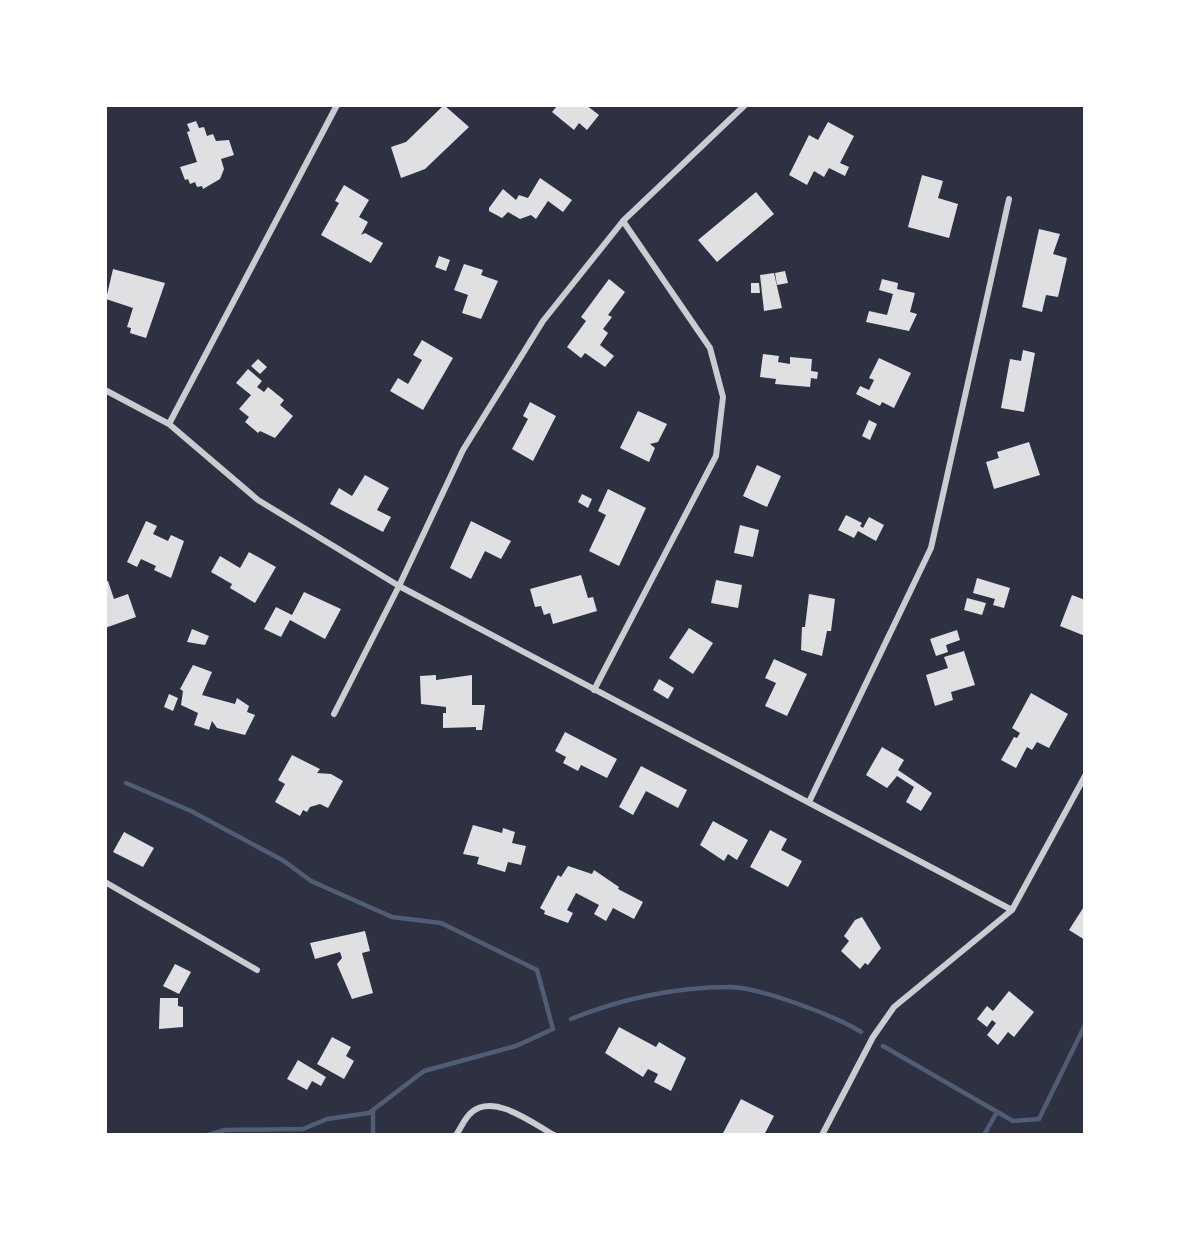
<svg xmlns="http://www.w3.org/2000/svg" width="1190" height="1240" viewBox="0 0 1190 1240" font-family="Arial,sans-serif">
<style>
.lines{fill:none;stroke-linecap:round;stroke-linejoin:round}
.stream{stroke:#4f5d75;stroke-width:4.5}
.building{fill:#e0e0e3}
.minor{stroke:#caccd0;stroke-width:6}
</style>
<rect width="100%" height="100%" fill="#2d3142"/>
<g class="lines">
<!-- stream -->
<path class="stream" d="M126,783L191,811L284,861L311,881L392,917L441,923L537,970L553,1029L516,1046L424,1071L369,1113L327,1119L303,1129L225,1130L208,1135
M571,1019C620,999 676,987 729,987C759,987 836,1016 861,1032
M883,1046L1013,1121L1039,1119L1085,1025
M373,1110V1135
M984,1135L997,1112"/>
</g>
<!-- building -->
<path class="building" d="M444,105L469,127L425,169L401,178L391,147L406,142Z
M558,105H586L599,115L587,130L579,123L574,130L552,112Z
M196,121L199,128L204,127L207,136L213,134L216,141L229,140L234,155L221,159L224,169L220,179L203,189L202,186L197,187L195,182L190,184L188,179L185,180L180,167L197,162L187,132L190,131L187,124Z
M828,122L854,136L840,163L849,167L845,176L829,168L824,177L814,171L807,185L789,175L809,135L818,140Z
M922,175L943,181L938,198L958,204L949,238L908,227Z
M540,178L572,200L563,212L548,201L536,219L531,215L520,219L508,212L502,218L489,211V208L503,189L516,200L519,195L528,198Z
M344,185L369,200L359,217L368,222L361,235L365,233L383,243L371,263L321,235L339,203L335,201Z
M756,192L774,214L717,262L698,240Z
M1039,229L1060,234L1053,254L1067,258L1058,297L1046,295L1042,312L1022,307Z
M439,256L450,260L446,271L435,267Z
M464,264L483,270L481,275L498,281L481,319L462,313L468,295L454,290Z
M113,269L165,283L146,338L130,333L131,328L127,327L133,308L106,299Z
M785,271L788,283L777,285L775,273Z
M774,273L782,308L764,311L760,275Z
M609,279L625,292L608,315L612,317L603,329L608,333L600,345L614,356L605,367L585,353L581,358L567,347L586,321L581,317Z
M882,279L898,283L897,289L915,293L910,312L917,314L909,331L866,322L869,311L887,315L893,294L879,290Z
M751,283H759L760,293H751Z
M422,340L453,358L423,410L390,391L398,378L408,384L422,360L413,355Z
M1023,350L1035,353L1024,412L1001,408L1010,359L1021,361Z
M763,354L779,356L778,362L790,364V357L812,359L811,371L818,372L817,379L811,378L810,387L775,384L776,379L760,377Z
M879,358L911,373L894,408L882,402L880,406L856,394L860,386L869,390L874,380L869,378Z
M258,359L267,367L260,374L251,366Z
M248,369L262,381L257,387L264,392L268,387L284,400L280,405L293,416L275,438L260,431L258,433L245,422L249,417L239,409L251,395L236,383Z
M530,402L556,416L533,461L512,449L528,419L523,416Z
M638,411L667,424L658,442L650,444L655,448L649,462L620,448Z
M869,420L877,424L870,440L862,436Z
M1029,442L1040,475L994,489L986,462L999,458L997,452Z
M757,465L781,476L767,507L743,496Z
M365,475L389,488L377,510L391,517L383,532L330,504L339,488L352,496Z
M608,489L646,508L619,566L589,551L606,515L598,511Z
M582,494L592,499L588,508L578,502Z
M846,515L862,523L860,526L863,528L869,517L884,525L876,541L858,531L854,538L838,530Z
M146,521L157,526L153,534L168,541L171,535L184,541L171,578L154,570L156,566L141,559L137,567L127,562Z
M471,521L511,541L501,559L485,551L471,579L450,568Z
M740,525L759,530L753,557L734,553Z
M249,552L276,567L255,603L230,588L232,584L211,572L220,556L240,568Z
M581,575L588,598L593,597L597,611L553,624L550,613L544,615L541,606L535,607L530,589Z
M977,578L1010,588L1004,608L993,605L995,599L973,593Z
M716,580L742,585L738,608L711,603Z
M108,581L114,599L128,594L136,617L105,628V582Z
M304,592L341,609L325,639L290,620L281,637L264,629L276,607L292,615Z
M809,594L835,599L831,631H827L822,656L801,650L802,627H805Z
M1072,595L1085,600V636L1060,626Z
M967,598L986,603L982,615L964,610Z
M689,628L713,643L693,674L669,658Z
M192,629L209,636L205,645L187,642Z
M957,630L960,640L946,645L948,652L936,656L930,639Z
M964,651L975,685L951,692L953,700L935,706L926,675L948,668L944,657Z
M774,659L807,674L787,716L765,706L776,683L765,678Z
M193,665L212,672L202,695L235,704L237,698L249,706L247,712L255,715L245,735L217,728L212,721L209,730L194,725L198,713L181,705L183,691L180,689Z
M436,675V680L472,675V705H485L482,730H476V727L443,728V713H446V707L421,704L420,676Z
M659,679L674,688L668,699L653,690Z
M1031,693L1068,714L1049,748L1037,742L1032,750L1027,747L1016,768L1001,760L1014,737L1017,738L1020,733L1012,728Z
M169,694L178,698L173,711L164,707Z
M565,732L617,759L607,778L581,765L578,771L563,763L566,757L555,751Z
M882,747L904,760L898,770L932,793L921,811L906,802L914,787L897,776L887,788L866,775Z
M292,755L320,769L317,773L331,774L343,781L328,808L320,804L310,807L307,812L303,810L300,816L275,802L285,784L278,780Z
M641,766L687,790L678,808L646,791L633,815L619,807Z
M713,821L748,840L737,860L728,854L724,861L700,845Z
M473,825L502,833L503,828L515,832L512,843L526,846L521,865L508,862L505,872L477,864L479,857L463,854Z
M770,830L787,839L781,850L802,861L788,887L750,867Z
M124,832L154,848L143,867L113,852Z
M568,866L592,874L594,870L619,887L618,889L643,902L634,919L613,908L606,921L594,914L599,905L576,893L567,910L573,913L568,923L544,914L545,911L540,908L558,875L561,877Z
M1085,905V940L1069,930Z
M862,917L881,948L868,965L865,963L860,969L841,951L849,941L844,936L855,920Z
M365,931L370,951L362,953L373,993L352,999L337,964L342,958L340,952L315,959L310,943Z
M175,964L191,972L179,994L163,986Z
M1009,991L1034,1012L1014,1037L1008,1032L998,1045L987,1035L996,1023L992,1020L987,1027L977,1019L987,1006L993,1011Z
M160,998H178V1006L183,1007V1027L159,1029Z
M619,1027L656,1047L659,1042L686,1058L671,1091L654,1082L658,1074L648,1069L643,1077L605,1053Z
M332,1037L351,1047L346,1056L354,1061L344,1079L317,1064Z
M298,1060L326,1077L321,1086L312,1081L307,1090L287,1079Z
M741,1099L774,1116L764,1135H722Z"/>
<g class="lines">
<!-- minor -->
<path class="minor" d="M105,390L169,424L258,500L399,586L1012,910
M169,424L337,105
M594,690L716,456L723,397L710,348L623,221
M334,714L399,586L463,450L543,321L623,221L745,105
M809,802L931,548L1009,199
M105,882L257,970
M456,1135C461,1128 465,1117 472,1112C494,1093 534,1124 554,1135
M822,1135L873,1037L894,1007L1012,910L1085,776"/>
</g>
<!-- border -->
<rect width="1190" height="1240" fill="none" stroke="#ffffff" stroke-width="214"/>
</svg>
